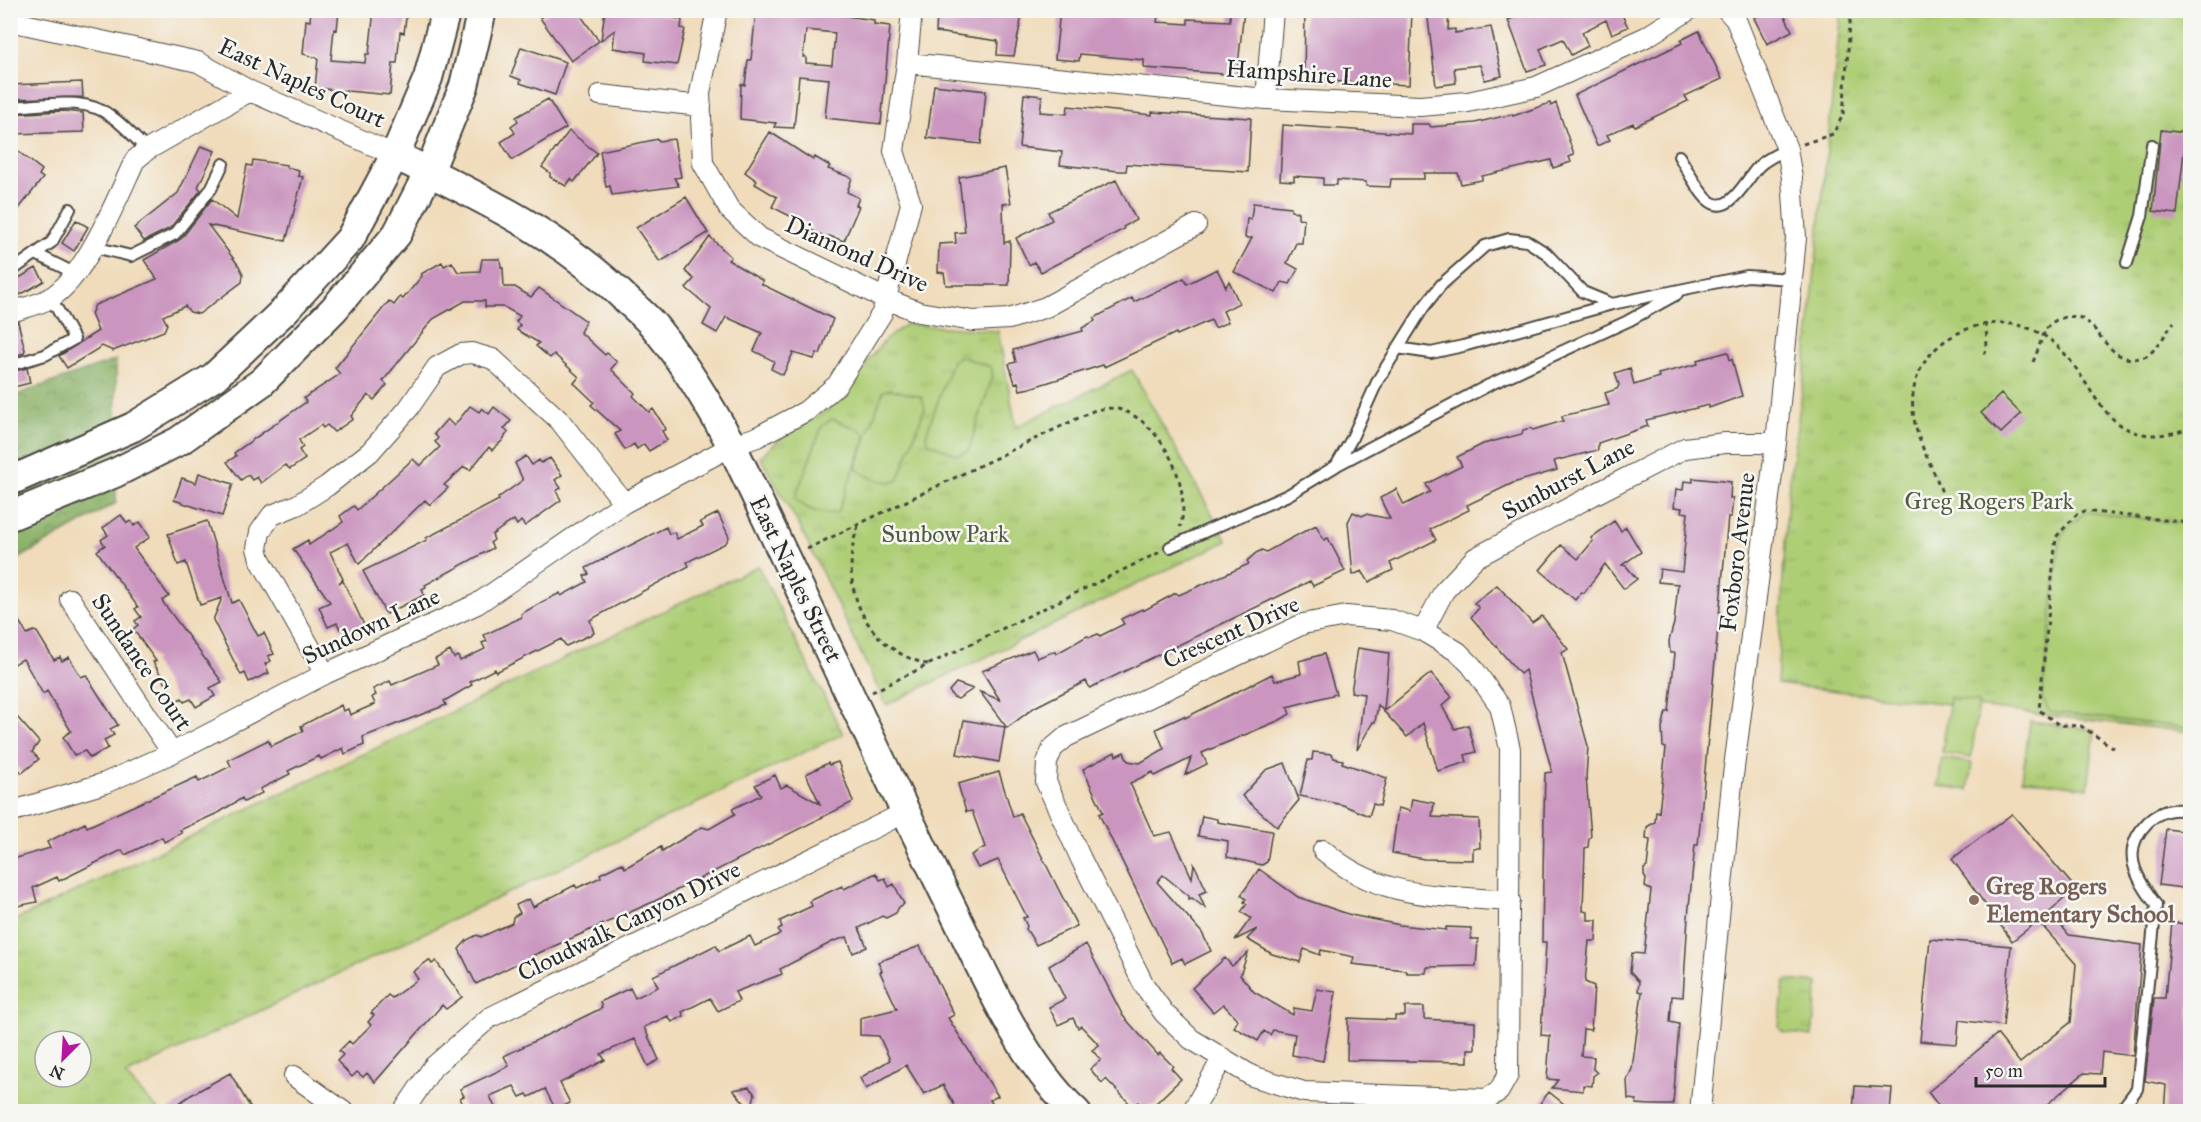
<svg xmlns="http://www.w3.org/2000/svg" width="2201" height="1122" viewBox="0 0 2201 1122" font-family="'IM FELL Great Primer',serif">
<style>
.grass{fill:url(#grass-tufts);stroke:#6c7c50;stroke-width:1.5;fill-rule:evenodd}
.forest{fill:url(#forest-crowns);stroke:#5a6e49;stroke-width:1.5}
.pitch{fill:#aece76;stroke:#6c7c50;stroke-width:1.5}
.building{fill:#ca95bf;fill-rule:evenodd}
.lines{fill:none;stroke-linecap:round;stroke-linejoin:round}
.lane-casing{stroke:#494641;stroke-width:14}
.street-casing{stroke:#494641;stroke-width:22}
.secondary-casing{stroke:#494641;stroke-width:32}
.path{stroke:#494641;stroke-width:3;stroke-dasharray:4.5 4.5;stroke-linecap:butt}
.lane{stroke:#fff;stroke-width:10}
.street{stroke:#fff;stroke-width:20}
.secondary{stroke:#fff;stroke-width:28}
.education-dot{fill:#8d6e63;stroke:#f6f6f2;stroke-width:2}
.labels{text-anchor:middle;stroke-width:5;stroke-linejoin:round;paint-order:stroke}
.street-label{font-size:24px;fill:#2b2b2b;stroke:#f6f6f2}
.park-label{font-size:24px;fill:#525c42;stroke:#f6f6f2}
.education-label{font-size:24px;font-weight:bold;fill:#785e54;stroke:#f6f6f2;text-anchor:start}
</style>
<defs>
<pattern id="grass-tufts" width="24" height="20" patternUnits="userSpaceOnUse" patternTransform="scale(1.5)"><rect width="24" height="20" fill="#aece76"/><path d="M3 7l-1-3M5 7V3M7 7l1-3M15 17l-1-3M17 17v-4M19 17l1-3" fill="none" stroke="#96b166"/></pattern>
<pattern id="forest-crowns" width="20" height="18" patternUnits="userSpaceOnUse" patternTransform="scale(1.5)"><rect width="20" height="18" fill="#8ab167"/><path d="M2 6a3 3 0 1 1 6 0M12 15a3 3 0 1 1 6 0" fill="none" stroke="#719055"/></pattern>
</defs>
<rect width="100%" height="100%" fill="#f6f6f2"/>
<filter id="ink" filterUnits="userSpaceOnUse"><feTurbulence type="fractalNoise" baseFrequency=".0167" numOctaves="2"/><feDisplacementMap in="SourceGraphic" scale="12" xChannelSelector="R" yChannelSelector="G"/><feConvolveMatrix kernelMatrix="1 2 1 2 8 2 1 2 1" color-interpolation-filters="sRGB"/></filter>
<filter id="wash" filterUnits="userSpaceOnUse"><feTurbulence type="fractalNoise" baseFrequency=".008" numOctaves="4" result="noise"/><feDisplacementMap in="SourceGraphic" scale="24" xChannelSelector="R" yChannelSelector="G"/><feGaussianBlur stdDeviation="1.35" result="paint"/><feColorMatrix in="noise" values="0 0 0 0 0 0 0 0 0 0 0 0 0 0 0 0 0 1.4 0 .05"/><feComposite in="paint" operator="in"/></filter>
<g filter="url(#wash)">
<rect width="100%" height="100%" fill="#f0dcbb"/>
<!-- grass -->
<path class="grass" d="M1841,11H2190V732L1777,684L1788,491L1805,370Z
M906,324L998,331L1016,427L1132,370L1227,541L886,705L800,527L760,457L781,438L828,410L884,341Z
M758,566L843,734L125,1075L159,1111H11V922ZM45,1041H81V1077H45Z
M2030,721L2095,730L2088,788L2022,779Z
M1788,980L1818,983L1812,1036L1783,1032L1779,1028L1784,983Z"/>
<!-- forest -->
<path class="forest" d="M116,360V503L11,563L10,397Z"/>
<!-- pitch -->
<path class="pitch" d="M960,356L991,367L993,376L968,451L957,455L928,442L926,435L952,361Z
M890,389L921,397L925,407L898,481C884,484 867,478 856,468L883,391Z
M832,419L863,431L865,439L838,512C824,517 804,509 795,498L822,426Z
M2085,512L2190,524V728L2050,712L2042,698L2061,534Z
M1950,698L1979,702L1971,758L1942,753Z
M1942,758L1972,763L1968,790L1938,786Z"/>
<g id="blocks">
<!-- building -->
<path class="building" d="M311,10H339L337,30L334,29L331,60L365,63L366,54H369L374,10H407L404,33L400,32L397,63H393L390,95L315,88L318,58L303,54L306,20L310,21Z
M551,10H577L599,41L571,61L540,18Z
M605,10H646L682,20L681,28L685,29L677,65L645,61L646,53L613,48L615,30L601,40Z
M756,10H805L874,20V24L890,26L881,124L825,118L829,79L799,76L794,128L774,127L776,123L740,119L741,84L745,85L748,60H751ZM806,30L835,33L832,65L806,63V57H803Z
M998,10H1023L1014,56L997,55L998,41L936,32L937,14L998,16Z
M1060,10H1128V14L1158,16L1157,22L1188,24V19L1230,21V10H1244L1237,75L1144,68V60L1080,54L1079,61L1055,59Z
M1305,10H1412L1409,85L1304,80Z
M1427,10H1449L1448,30L1455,29V33L1491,27L1502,76L1485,80L1480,65L1454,68L1456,83L1436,86Z
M1535,10H1626L1621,13L1628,27L1612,34L1606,20L1582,32L1588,46L1571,55L1563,39L1540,49L1546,65L1527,71L1508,20Z
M1756,10H1782L1792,31L1767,44L1754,18L1758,16Z
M1699,31L1722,79L1685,96L1688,101L1635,126L1633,123L1607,135L1610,140L1597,146L1575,95L1682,43L1681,40Z
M521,47L566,62L555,95L520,83L521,80L511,76Z
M82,82L83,97L10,99V85Z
M934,85L986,91L981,144L927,138Z
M1024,94L1042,96L1040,112L1067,114L1068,106L1152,115V112L1251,118L1248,172L1127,164L1126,171H1119L1060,165L1062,152L1019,147Z
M548,99L566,128L512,160L501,142L515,133L511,126L518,121L516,117Z
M1550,103L1551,106L1556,103L1574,155L1569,157L1571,162L1553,168L1551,160L1482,176V180L1461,184L1458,173H1424V179H1391L1390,187L1366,186V182L1337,180V185H1323V178L1294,176V181L1280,180L1283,125L1411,134V124H1429L1431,127L1475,123L1512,114L1513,116Z
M63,111L83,113L84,132L10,134V114Z
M2161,130L2186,133L2177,214L2153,211Z
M569,131L597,153L574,182L571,179L566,186L550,177V173L542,167Z
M770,132L813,160L815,157L830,166L828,169L852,178L847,192L859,198L856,205L859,206L844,241L829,236L828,238L811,230L812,227L772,207L777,197L755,184L757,181L745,172Z
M658,139L659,141L674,139L681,177L674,178L679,186L612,195L610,186L606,187L600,151Z
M10,145L42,170L39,175L43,178L10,220Z
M201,146L215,151L198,187L201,190L170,228L144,241L134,228L178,193Z
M253,160L287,165L286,167L299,170L298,176L303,177L286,241L208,225L239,266L243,274L242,282L199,314L190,312L185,306L163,316L167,324L164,331L113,351L102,346L67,368L59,356L98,331L91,314L95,305L157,279L144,260L181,239L212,199L237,219L247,165L252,166Z
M1005,168L1011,203L1003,204L1004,243L1010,241L1009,285H946L944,273L938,272L939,244L956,243L955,233L965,232L959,177Z
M1116,180L1136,220L1123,227L1124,229L1041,272L1034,262L1029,265L1016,238L1052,220L1048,212Z
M686,197L708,233L660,262L636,228Z
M1253,203L1291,207V211L1298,212V218L1304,219L1302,243H1296L1287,263L1298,269L1290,284L1282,282L1276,293L1234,272L1252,238H1245L1247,218L1251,219Z
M76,220L88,227L74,251L62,243Z
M710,237L731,257L728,260L763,281L761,284L833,319L820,354L817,353L814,359L793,353L783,375L771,369L774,361L754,351L762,333L726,317L717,333L703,325L711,309L686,288L694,279L685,271Z
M482,259H500L501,267L503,268L504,287H515L531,297L539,288L586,321L580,332L605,355L607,353L617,362L611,369L635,393L633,396L649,412L653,409L666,429L662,431L667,440L649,451L644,444L637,449L634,444L625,450L615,434L620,431L591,405L594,402L574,383L579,377L554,354L550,358L536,346L539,343L517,330L520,325L516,322L520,316L504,307H485V301H465L433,319L383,381L387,385L374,400L368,395L351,416L353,419L334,432L327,425L323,428L321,425L299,440L303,447L299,450L305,459L290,469L285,465L261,483L257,477L252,480L248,475L241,480L227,462L236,456L234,453L306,402L304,398L340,374L335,368L389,301L394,305L400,297L403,299L422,276L421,274L442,262L444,266L452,262L458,272L480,271Z
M36,268L44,281L20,295L12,282Z
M1217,269L1226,287L1229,281L1239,303L1223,311L1228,322L1215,328L1211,320L1177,335L1176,333L1104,367L1103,365L1030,388L1020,390L1018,382L1015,383L1009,364L1016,362L1013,350L1083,331L1082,328L1095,321L1094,318L1132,298L1134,302L1184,278L1187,284Z
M18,322L25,350L24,353L10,357V324Z
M1728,352L1730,360L1732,359L1742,396L1709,408V405L1646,420L1648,426L1598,443V450L1554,461L1557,470L1513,483L1467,505L1469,510L1430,529L1436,540L1390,563L1393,570L1369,582L1362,571L1353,575L1348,522L1353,512L1362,516L1366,514L1390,519L1380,498L1396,489L1404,505L1430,492L1426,484L1462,466L1457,457L1483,444L1522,434L1523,430L1530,428L1533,430L1563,421L1562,416L1609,405L1605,393L1617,389L1619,385L1615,373L1630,368L1634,385L1659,377L1658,374L1698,364L1697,360Z
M27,368L30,383L10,388V372Z
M2001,394L2021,414L2001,433L1981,413Z
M470,406L479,412L482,408L489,414L494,407L511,421L504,429L508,432L502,441L492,450L489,447L470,470L464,467L444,485L448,488L430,505L425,500L359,564L348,543L330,552L343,579L339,583L343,581L364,625L348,632L345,627L340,629L337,623L328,627L319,607L330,602L293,549L308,540L309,545L343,522L340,516L354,506L357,510L413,459L420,466L440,447L435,442L438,438L434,434L447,419L454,426Z
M526,456L532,465L539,460L541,463L550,458L562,475L555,480L561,488L556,491L561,500L525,526L521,521L517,525L514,520L503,527L492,535L494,540L490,543L493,548L425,585L426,587L422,589L424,595L386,614L363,571L427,540L426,538L499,500L498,498L523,480L515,463Z
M199,473L233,484L222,516L174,500L182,478L196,483Z
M1693,478L1731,482L1730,498H1733L1731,517H1728L1701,814L1698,845H1695L1688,917L1683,997L1672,996L1670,1022L1679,1024L1673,1105H1650L1636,1104L1637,1100L1628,1099L1627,1080L1632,1069L1642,992L1638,991L1639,982L1630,972L1632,953L1644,954L1651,890L1645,887L1646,879L1644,876V869L1647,867L1650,840L1646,839L1647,827L1655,822L1656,811L1659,812L1666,748L1663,747L1662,728L1666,712H1669L1675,653H1670L1669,641L1674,623L1678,584L1658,582L1660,569L1682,572L1688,513L1681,512L1682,508L1674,507L1676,489L1683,490L1684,481L1693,482Z
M718,513L729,537L726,543L687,562L689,566L590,620L594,633L566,646L561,639L496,672L495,669L470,682L472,685L444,701L446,705L363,737L364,745L345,754L343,748L321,759L319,756L288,771L290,774L260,789L262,793L244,802L242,798L220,812L180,830L182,833L164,842L162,837L125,855L122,850L59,881L57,877L33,888L37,902L13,907L10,902V860L50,848L47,842L85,823L87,827L197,777L199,782L231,766L228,760L268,740L271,746L303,731L301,726L341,705L343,711L348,709L350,715L375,704L372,697L376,695L373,689L390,681L392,685L438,665L435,659L450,651L454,658L458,656L460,661L485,649L482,643L487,641L484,635L522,617L521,614L542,602L560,593L561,596L587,582L584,576L589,574L586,568L666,527L669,534L674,532L677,539L703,526L700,522Z
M121,515L127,523L131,521L134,526L140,522L150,537L134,548L169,596L162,601L222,682L210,688L215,696L196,707L191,699L184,702L182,698L176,701L153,662L156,661L133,629L138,625L135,621L141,617L135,609L138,607L97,551L105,545L101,540L108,535L103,528Z
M207,521L232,603L239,600L258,636L264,633L274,654L268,656L271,661L265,664L269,673L249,682L245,673L241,675L213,620L222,598L200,605L186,562L178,565L168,534Z
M1614,521L1621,531L1626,527L1641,552L1622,565L1626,566L1637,579L1624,589L1605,564L1584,593L1581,592L1575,600L1540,570L1561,545L1578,559L1593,541L1591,538Z
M1316,525L1324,540L1328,538L1345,571L1313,586L1310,581L1090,688L1086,681L1035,707L1007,728L980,692L1000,700L982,671L1033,650L1037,658L1055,651L1056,654L1087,636L1091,637L1098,634L1100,636L1124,624L1121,619L1142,609L1143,611L1176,593L1179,595L1249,564L1247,561L1256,553L1262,550L1266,552Z
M1497,585L1532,623L1542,616L1568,649L1562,653L1588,746L1586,778L1591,836L1589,838L1588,847L1585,848L1583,911L1588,912V920H1597L1596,941H1589L1585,982L1594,986L1591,1030L1583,1029L1581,1056L1594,1057L1593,1069L1597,1073L1593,1076L1592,1086L1583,1085V1091L1552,1088L1558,1080L1547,1079L1550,1036L1541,1035L1546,942H1542L1544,815L1545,773L1552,772L1525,670L1520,674L1471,617L1479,608L1474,603Z
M10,607L27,634L34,631L37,632L54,660L60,657L62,661L69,657L81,677L86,675L118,725L110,729L114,735L104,740L108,748L90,758L85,751L74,755L63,737L71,731L47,691L43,694L23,659L10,666Z
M1358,648L1389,653L1384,711L1431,673L1452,697L1442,706L1455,729L1468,725L1476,752L1465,755L1467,762L1438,771L1423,723L1407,737L1378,705L1375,722H1373L1357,750L1364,694L1351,692Z
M1324,654L1336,694L1287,707L1290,714L1280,720L1202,753L1207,764L1185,775L1191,758L1155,776L1153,772L1130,783L1154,836L1171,832L1192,878L1194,864L1207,891L1199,894L1205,908L1192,898L1189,899V896L1163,875L1157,882L1202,933L1211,951L1185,964L1182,958L1172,963L1099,814L1103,812L1083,769L1115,752L1116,756L1124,752L1128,761L1140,763L1164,749L1156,729L1184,716L1185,718L1272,674L1275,681L1301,674L1299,661Z
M956,683L973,689L958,699L953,697L949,691Z
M10,709L39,742L32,752L39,759L22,773L10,760Z
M964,720L1005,727L999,762L957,754Z
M1313,752L1332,754L1334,758L1343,760L1342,763L1387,778L1380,806L1373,804L1369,816L1343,805L1300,796L1308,760H1312Z
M838,762L853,802L655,901L532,956L476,984L459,949L467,940L477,935L481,937L512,923L513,917L520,913L516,905L529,899L533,907L575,885L577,888L601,877L600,874L622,863L625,868L661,847L662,851L702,827L709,829L735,814L732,809L761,795L755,785L775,775L781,788L787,785L820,804L806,774L828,763L829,765Z
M1285,763L1299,800L1277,827L1242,796L1266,770Z
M999,772L1013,817L1020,813L1077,926L1036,945L1026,929L1027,926L1023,918L1027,917L998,860L978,868L971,855L985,847L972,811L966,812L958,784Z
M1412,799L1434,803L1432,817L1479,819L1480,848H1473V860L1424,859L1392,853L1398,808L1410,811Z
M2012,814L2075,888L2050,912L2069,935L2142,945L2133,1056L2102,1052L2100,1074L2084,1073L2038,1112H1943L1928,1092L1997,1034L2020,1063L2071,1022L2076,964L2038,921L2012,941L1952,859Z
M1202,816L1217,819V822L1272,831L1267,862L1262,865L1227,857L1228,841L1198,836Z
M2166,829L2190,832V889L2159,885Z
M1259,869L1298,897L1351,915L1400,925L1446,930V927L1471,928V939H1478L1476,966L1427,967L1426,973H1407L1405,970L1352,964L1354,957L1321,950L1320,955L1304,949L1300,962L1272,954L1247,939L1257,929L1235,940L1251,918L1241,912L1247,904L1244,902L1246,899L1241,895Z
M876,873L880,880L885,878L889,887L894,884L904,904L899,907L896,913L886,918L882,916L859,928L867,947L853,953L847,937L834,941L780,969L782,974L735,992L739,1001L718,1011L710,998L682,1012L684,1016L672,1022L668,1016L644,1027L659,1060L648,1066L635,1039L601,1054L605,1060L560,1083L570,1103L556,1110L545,1089L529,1097L527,1094L520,1097L514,1086L490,1096L497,1112H466L460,1098L464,1096L460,1089L509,1066L504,1056L602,1008L600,1002L630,988L635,998L658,987L653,976L716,945L719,951L750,936L755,946L780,934L778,930L782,928L780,921L812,906L810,901L842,886L844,889Z
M2172,922L2190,925V1112H2164L2166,1085L2145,1081L2154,998H2165Z
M1930,939L2011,946L2003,1026L1959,1020L1957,1044L1920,1041Z
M1086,944L1123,1016L1158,1055L1160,1053L1173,1066L1171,1068L1181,1079L1153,1106L1151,1104L1145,1110L1138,1102L1133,1107L1106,1079L1102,1083L1090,1069L1101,1060L1092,1050L1099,1045L1081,1026L1078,1028L1073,1018L1058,1025L1049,1007L1065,999L1049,966Z
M920,946L954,1015L948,1018L998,1096L990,1100L993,1105L982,1112H954V1104L943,1085L924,1094L906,1065L866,1089L860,1078L890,1060L879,1036L860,1035V1018L897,1009L880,972L882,971L878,962Z
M1248,953L1240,975L1254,992L1293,1015L1294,1008L1312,1011L1317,989L1336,992L1323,1061L1292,1055L1295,1034L1273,1030L1270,1035L1264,1031L1258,1041L1234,1027L1238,1020L1223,1004L1213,1012L1192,988L1225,958L1232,966Z
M429,960L432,964L436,961L462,997L446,1009L442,1005L375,1082L367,1073L363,1077L357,1072L352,1077L337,1061L343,1055L339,1051L349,1041L352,1044L371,1025L368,1022L374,1015L371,1013L388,995L392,998L418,979L413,972Z
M1405,1007H1424V1019L1475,1022V1049H1468V1062L1347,1060L1348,1018L1395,1020V1016H1405Z
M230,1073L253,1112H166L191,1095Z
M1855,1086L1892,1088L1890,1112H1853Z
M749,1087L755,1094L751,1110L733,1090Z
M1549,1092L1574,1112H1533Z"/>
</g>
</g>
<g filter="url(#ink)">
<use href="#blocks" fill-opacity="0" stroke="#494641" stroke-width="1.5"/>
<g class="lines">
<defs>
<path id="lane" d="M10,107C43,106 85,95 112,117C125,126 136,139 147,150
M1679,156C1687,169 1696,188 1707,199C1729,220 1747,177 1759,166C1766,159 1778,154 1787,149
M94,247L131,256L175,234L211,189L223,164
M36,254L74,273
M2127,263L2142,216L2152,145
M10,272L52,242L70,209
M1397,348L1431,353L1463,346L1612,304
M11,365L45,355L74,339L51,298
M1337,465L1489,385L1628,321L1677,294
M1170,547L1288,495L1336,466L1351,440L1378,380L1423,308L1441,285L1485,246L1509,239L1527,241L1546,253L1583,292L1612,304L1747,276L1791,279
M2122,1109L2137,1089L2156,905C2136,877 2119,851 2148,822C2161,810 2173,808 2190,811"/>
<path id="street" d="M717,10L700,93L703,163L729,209L760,238L886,299L919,312L973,321L1009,319L1046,307L1196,225
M10,21L198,62L250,91L395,155
M907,63L1266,99L1420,106L1468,102L1536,87L1646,37L1689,10
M600,95L701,106
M1266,99L1273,10
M10,312C23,308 39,305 50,298C86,277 117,198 135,160L147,150L250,91
M70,599L172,753
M1346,616L1392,620L1423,631L1458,652L1471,665L1500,706L1510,749L1508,1075L1499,1091L1487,1099L1304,1092L1252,1076L1191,1039L1164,1013L1144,985L1081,859L1046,782L1047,762L1053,748L1066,737L1303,624Z
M1423,631L1444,591L1475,558L1599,492L1685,448L1725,443H1776
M325,674L260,559L257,548L260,532L272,515L297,505L327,486L370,452L408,409L437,367L461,354L472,353L493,359L560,421L624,503
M10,812L105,783L172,753L325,674L477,604L624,503L732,446L757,437L806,411L837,385L882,313L911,204L894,151L907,63L912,10
M1323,850C1379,900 1440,895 1510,901
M294,1076L344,1112
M403,1112L433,1067L489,1018L906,812
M1192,1112L1222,1059
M1700,1112L1732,783L1776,443L1796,238L1792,178L1787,149L1736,20L1727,10"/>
<path id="secondary" d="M395,155C481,198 559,233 629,302C639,311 650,320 658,331C687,367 710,406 732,446C803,594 872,744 944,892C980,963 1017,1057 1076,1112
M10,481L133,427L214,377L286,309L350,239L395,155L428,78L446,10
M10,516L115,473L179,441L262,382L334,309L397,234L429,172L464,86L482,10"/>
</defs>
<!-- lane casing -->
<use href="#lane" class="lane-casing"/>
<!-- street casing -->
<use href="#street" class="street-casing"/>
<!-- secondary casing -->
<use href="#secondary" class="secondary-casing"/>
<!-- path -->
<path class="path" d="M1803,144L1833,134L1843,115L1851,10
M1984,354L1987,348L1986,324
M2033,362C2038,351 2041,338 2047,328C2052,321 2059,318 2067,317C2097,311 2100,355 2131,359C2136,359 2144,358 2148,355C2159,347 2166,332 2174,322
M1944,500C1936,469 1916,445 1913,411C1906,342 1988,302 2043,335C2098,368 2095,461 2190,428
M858,526C837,586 865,651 931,665
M807,549L1095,410C1102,409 1111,407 1118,409C1161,420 1193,486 1180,527
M872,692L1160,552
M2114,748L2081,726L2059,725L2039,710L2056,537L2077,514L2085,511L2190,523"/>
<!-- lane -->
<use href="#lane" class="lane"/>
<!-- street -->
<use href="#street" class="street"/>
<!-- secondary -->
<use href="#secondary" class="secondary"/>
</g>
</g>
<!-- markers -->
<circle class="education-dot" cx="1974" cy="900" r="6"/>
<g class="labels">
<!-- street labels -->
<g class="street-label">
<text transform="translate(1309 74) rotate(4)" y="8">Hampshire Lane</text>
<text transform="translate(302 83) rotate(25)" y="8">East Naples Court</text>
<text transform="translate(857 254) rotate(24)" y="8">Diamond Drive</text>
<text transform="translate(1568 479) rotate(-28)" y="8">Sunburst Lane</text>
<text transform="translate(1737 552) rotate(-83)" y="8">Foxboro Avenue</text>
<text transform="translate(796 579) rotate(64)" y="8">East Naples Street</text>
<text transform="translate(371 626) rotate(-25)" y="8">Sundown Lane</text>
<text transform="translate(1231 632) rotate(-24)" y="8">Crescent Drive</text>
<text transform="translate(142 662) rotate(56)" y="8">Sundance Court</text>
<text transform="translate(629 921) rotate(-26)" y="8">Cloudwalk Canyon Drive</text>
</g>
<!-- park labels -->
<g class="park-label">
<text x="1989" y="509">Greg Rogers Park</text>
<text x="945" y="542">Sunbow Park</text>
</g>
<!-- education labels -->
<g class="education-label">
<text x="1986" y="894">Greg Rogers<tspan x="1986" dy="28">Elementary School</tspan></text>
</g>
</g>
<!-- margin -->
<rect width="2201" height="1122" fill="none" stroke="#f6f6f2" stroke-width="36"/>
<!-- north arrow -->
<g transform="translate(63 1059) rotate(204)"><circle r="28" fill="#f6f6f2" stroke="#a5a5a2" stroke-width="1.5"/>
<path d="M0-4.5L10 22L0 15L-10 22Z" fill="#b5179e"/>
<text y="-9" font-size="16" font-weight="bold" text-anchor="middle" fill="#2b2b2b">N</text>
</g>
<!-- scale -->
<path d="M1976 1077v9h129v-9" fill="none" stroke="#2b2b2b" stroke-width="3"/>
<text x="1985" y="1077" font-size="18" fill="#2b2b2b" stroke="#f6f6f2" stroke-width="4.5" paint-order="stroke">50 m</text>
</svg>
